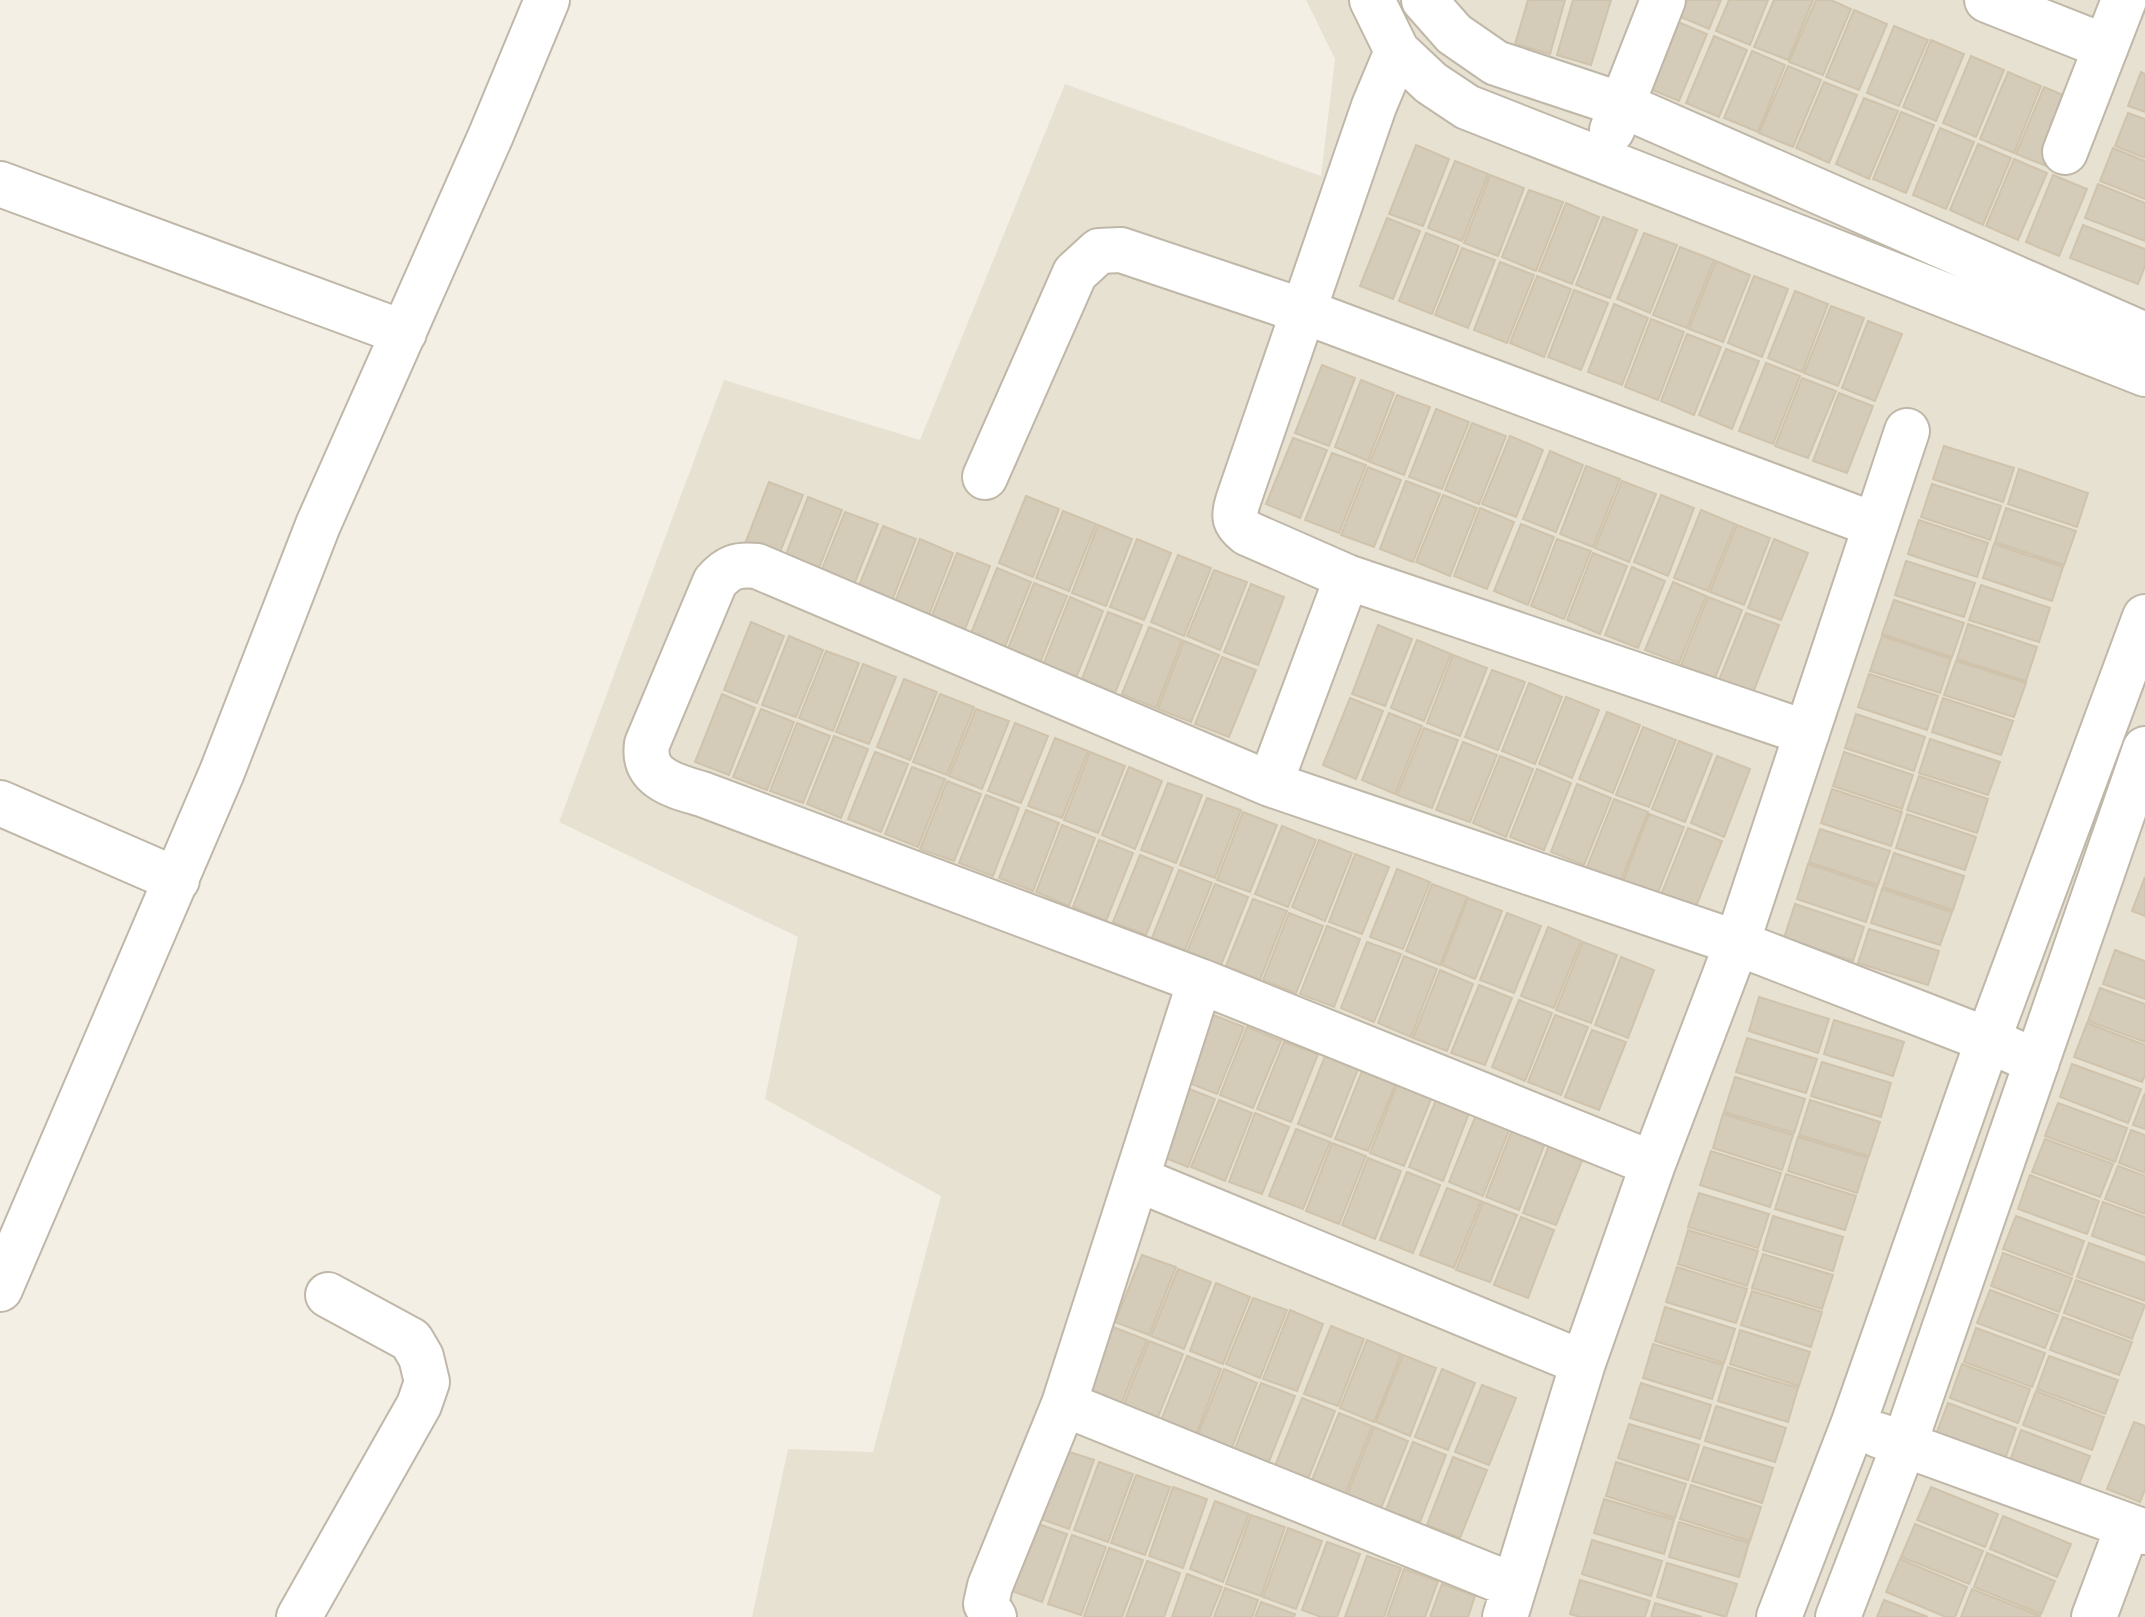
<svg xmlns="http://www.w3.org/2000/svg" width="2145" height="1617" viewBox="0 0 2145 1617" font-family="Karla,sans-serif">
<style>
.residential{fill:#e7e1d2}
.building{fill:#d5cbb9;stroke:#d0c3ac;stroke-width:2}
.lines{fill:none;stroke-linecap:round;stroke-linejoin:round}
.minor-casing{stroke:#bfb7a7;stroke-width:48}
.minor{stroke:#fff;stroke-width:44}
</style>
<rect width="100%" height="100%" fill="#f3efe4"/>
<!-- residential -->
<path class="residential" d="M1306,0H2145V1617H752L788,1449L873,1452L941,1196L765,1099L798,937L559,822L724,380L920,440L1065,84L1321,176L1335,59Z"/>
<!-- building -->
<path class="building" d="M1528,0H1565L1550,54L1515,44Z
M1573,0H1611L1591,65L1557,55Z
M1682,0H1721L1709,29L1676,15Z
M1729,0H1768L1750,45L1716,31Z
M1774,0H1813L1788,60L1754,47Z
M1816,0H1831L1851,9L1823,75L1789,62Z
M1854,10L1887,24L1859,90L1826,77Z
M1673,20L1707,34L1679,101L1645,87Z
M1894,26L1928,40L1899,106L1867,93Z
M1714,36L1747,50L1719,117L1686,103Z
M1931,40L1964,54L1936,121L1903,107Z
M1752,51L1785,65L1758,132L1724,118Z
M1971,56L2004,70L1976,137L1943,123Z
M1788,66L1821,80L1793,147L1759,133Z
M2008,72L2041,86L2014,153L1980,139Z
M2141,72L2145,74V112L2128,106Z
M1824,82L1857,95L1829,163L1796,148Z
M2044,87L2077,101L2049,167L2016,154Z
M1864,98L1898,111L1869,179L1836,164Z
M1901,112L1934,125L1906,193L1873,179Z
M2128,113L2145,119V158L2115,146Z
M1940,128L1974,142L1946,209L1913,195Z
M1978,144L2011,158L1983,225L1950,210Z
M1416,145L1449,159L1423,226L1389,214Z
M2113,148L2145,161V199L2100,181Z
M2014,159L2047,173L2018,240L1986,226Z
M1455,161L1488,174L1462,241L1428,228Z
M1490,175L1524,188L1498,256L1464,243Z
M2053,175L2087,189L2059,256L2026,242Z
M2098,184L2145,203V241L2085,218Z
M1529,190L1563,202L1536,271L1502,257Z
M1566,203L1599,217L1572,284L1539,271Z
M1603,217L1637,230L1610,298L1576,285Z
M1387,218L1420,231L1393,299L1360,286Z
M2083,225L2145,249V266L2138,284L2070,258Z
M1426,233L1459,246L1432,314L1399,301Z
M1644,233L1677,245L1650,313L1617,299Z
M1680,247L1714,260L1687,328L1653,315Z
M1462,248L1495,260L1468,328L1435,315Z
M1716,261L1750,275L1723,342L1689,329Z
M1500,262L1534,275L1507,343L1474,330Z
M1537,276L1571,289L1544,357L1510,343Z
M1754,276L1788,289L1762,357L1728,343Z
M1574,290L1608,303L1581,370L1548,357Z
M1795,291L1828,304L1802,372L1768,358Z
M1614,304L1648,318L1622,385L1588,372Z
M1831,306L1864,318L1838,386L1804,373Z
M1651,319L1684,332L1658,400L1625,387Z
M1868,321L1902,334L1875,401L1842,388Z
M1687,334L1721,347L1694,415L1661,401Z
M1726,349L1759,361L1732,429L1699,415Z
M1766,363L1800,376L1773,444L1739,431Z
M1322,365L1355,378L1329,446L1295,433Z
M1802,378L1836,391L1808,458L1775,446Z
M1361,380L1394,393L1368,461L1335,447Z
M1839,393L1873,406L1847,473L1813,461Z
M1397,395L1430,407L1404,475L1370,462Z
M1436,409L1469,422L1442,489L1409,477Z
M1472,423L1506,436L1479,504L1445,490Z
M1510,436L1543,450L1516,517L1482,504Z
M1293,438L1327,450L1300,518L1266,504Z
M1944,446L2014,468L2003,502L1933,479Z
M1550,451L1583,465L1556,532L1523,519Z
M1332,453L1366,465L1339,533L1305,520Z
M1586,466L1620,479L1593,547L1560,534Z
M1368,467L1401,480L1374,547L1341,535Z
M2019,469L2088,493L2077,527L2008,504Z
M1406,481L1440,494L1413,562L1380,549Z
M1622,481L1656,494L1629,562L1595,548Z
M769,482L803,495L776,562L743,549Z
M1932,484L2001,506L1990,540L1921,517Z
M1443,495L1477,508L1450,576L1416,562Z
M1661,495L1694,508L1668,576L1634,562Z
M1026,496L1059,509L1033,577L999,563Z
M808,497L842,510L815,578L782,565Z
M1480,508L1514,522L1487,589L1454,576Z
M2006,508L2076,531L2064,565L1995,542Z
M1701,510L1735,524L1708,591L1674,578Z
M1063,511L1096,524L1069,591L1036,578Z
M845,512L878,524L851,592L818,579Z
M1919,520L1988,543L1977,577L1908,554Z
M1521,524L1554,537L1528,605L1494,591Z
M1098,525L1132,539L1106,606L1072,593Z
M1737,525L1770,538L1744,605L1710,592Z
M883,526L916,539L890,606L856,593Z
M920,539L953,553L927,620L893,607Z
M1137,539L1171,553L1144,620L1110,607Z
M1557,539L1591,551L1564,619L1531,606Z
M1774,539L1808,553L1781,620L1748,608Z
M1994,544L2063,567L2052,601L1983,578Z
M957,553L990,566L963,634L930,620Z
M1593,553L1627,566L1600,634L1567,620Z
M1178,555L1211,568L1184,636L1151,622Z
M1906,561L1975,583L1964,617L1895,595Z
M1632,567L1665,581L1638,648L1605,635Z
M997,568L1031,582L1004,649L970,636Z
M1214,570L1247,582L1220,650L1187,636Z
M1673,582L1706,596L1679,663L1645,650Z
M1034,583L1067,596L1040,663L1007,651Z
M1251,584L1284,597L1258,665L1224,652Z
M1981,585L2050,608L2039,642L1969,620Z
M1070,597L1103,611L1076,678L1043,665Z
M1708,597L1742,610L1715,678L1681,665Z
M1894,600L1964,623L1952,657L1882,634Z
M1108,612L1142,625L1115,693L1082,679Z
M1746,613L1779,625L1753,693L1719,680Z
M751,622L784,636L757,703L724,690Z
M1968,624L2037,647L2026,681L1957,659Z
M1378,625L1412,639L1385,706L1352,694Z
M1149,627L1182,640L1156,708L1122,694Z
M789,636L823,650L796,717L762,705Z
M1882,636L1951,659L1940,693L1870,671Z
M1417,640L1451,654L1424,721L1391,708Z
M1184,641L1219,655L1191,722L1158,709Z
M826,651L859,663L833,731L799,718Z
M1453,655L1487,668L1460,736L1427,723Z
M1222,657L1256,670L1229,737L1195,724Z
M1956,661L2026,683L2014,717L1944,695Z
M863,664L896,677L869,744L836,732Z
M1492,670L1525,682L1498,750L1465,737Z
M1869,674L1938,696L1927,730L1858,707Z
M904,679L937,692L910,760L877,747Z
M1529,683L1562,697L1535,764L1502,751Z
M722,694L755,708L729,775L695,762Z
M940,694L974,707L947,775L913,762Z
M1566,697L1599,710L1572,778L1539,764Z
M1350,698L1383,711L1356,779L1323,765Z
M1943,698L2013,721L2001,755L1932,732Z
M761,709L794,722L767,790L733,777Z
M976,709L1009,721L982,789L949,776Z
M1607,712L1640,725L1613,793L1579,779Z
M1389,713L1422,726L1395,794L1362,780Z
M1856,714L1925,737L1914,771L1845,748Z
M797,723L830,736L803,803L770,791Z
M1015,723L1048,736L1021,803L988,791Z
M1643,727L1676,740L1649,807L1616,795Z
M1424,728L1458,740L1432,808L1397,795Z
M834,736L868,749L841,818L807,804Z
M1055,738L1088,751L1062,818L1028,806Z
M1930,739L2000,762L1988,795L1919,773Z
M1679,741L1712,754L1685,822L1652,809Z
M1463,742L1497,755L1470,822L1436,810Z
M875,752L908,764L881,832L848,819Z
M1090,752L1125,766L1098,833L1064,820Z
M1844,752L1913,775L1902,809L1833,786Z
M1500,756L1533,769L1506,837L1473,823Z
M1717,756L1750,769L1724,837L1691,823Z
M912,767L945,779L918,847L885,834Z
M1129,767L1162,781L1135,849L1102,835Z
M1537,769L1571,783L1544,850L1510,837Z
M1919,776L1988,799L1977,833L1907,810Z
M947,781L981,794L954,861L920,849Z
M1168,783L1202,795L1176,863L1141,850Z
M1577,784L1611,798L1584,865L1551,852Z
M1832,789L1902,812L1891,846L1821,823Z
M986,795L1019,808L993,876L959,863Z
M1207,798L1241,810L1215,878L1180,865Z
M1614,799L1648,812L1621,880L1587,867Z
M1026,810L1059,823L1033,891L999,878Z
M1243,812L1277,825L1250,892L1217,880Z
M1649,814L1684,827L1657,895L1623,881Z
M1907,814L1976,837L1965,870L1896,848Z
M1062,825L1095,838L1069,906L1036,892Z
M1282,826L1316,840L1288,907L1255,894Z
M1688,828L1722,841L1695,909L1661,895Z
M1820,829L1890,851L1878,885L1809,862Z
M1099,840L1133,853L1106,921L1073,907Z
M1319,840L1352,853L1325,921L1292,907Z
M1894,853L1964,876L1953,910L1883,887Z
M1355,854L1389,867L1362,934L1329,922Z
M1140,855L1173,868L1146,935L1113,922Z
M1808,864L1877,887L1866,922L1797,899Z
M1397,869L1430,882L1403,949L1370,937Z
M1179,870L1212,883L1185,950L1152,938Z
M2145,877V916L2132,911Z
M1215,884L1248,897L1221,965L1187,952Z
M1432,884L1467,897L1440,965L1406,951Z
M1882,889L1952,912L1940,945L1871,923Z
M1468,898L1502,911L1475,979L1442,965Z
M1253,899L1287,911L1260,980L1226,966Z
M1795,904L1864,927L1853,961L1784,938Z
M1289,913L1323,926L1296,993L1263,980Z
M1507,913L1541,926L1514,993L1480,980Z
M1327,926L1360,939L1334,1007L1300,994Z
M1548,927L1581,941L1554,1008L1521,996Z
M1869,929L1939,951L1928,985L1858,963Z
M1367,942L1401,954L1374,1022L1341,1008Z
M1583,942L1617,955L1591,1023L1556,1010Z
M2115,950L2145,961V999L2103,984Z
M1404,956L1437,969L1411,1037L1378,1023Z
M1621,957L1654,970L1628,1038L1595,1025Z
M1440,970L1473,984L1447,1051L1413,1038Z
M1479,985L1512,998L1485,1065L1451,1053Z
M2100,988L2145,1004V1042L2088,1021Z
M1759,997L1829,1019L1818,1053L1749,1031Z
M1519,1000L1552,1013L1525,1081L1492,1067Z
M1211,1014L1244,1027L1217,1094L1184,1081Z
M1555,1015L1588,1027L1561,1095L1528,1082Z
M1834,1020L1904,1042L1893,1076L1824,1054Z
M2087,1023L2145,1045V1075L2142,1082L2074,1057Z
M1247,1027L1281,1041L1253,1108L1220,1095Z
M1592,1030L1626,1042L1599,1110L1565,1097Z
M1747,1038L1817,1059L1806,1093L1736,1072Z
M1284,1042L1318,1054L1291,1122L1257,1109Z
M1325,1056L1358,1069L1331,1137L1298,1124Z
M1822,1062L1891,1083L1881,1117L1811,1096Z
M2072,1064L2141,1089L2128,1123L2060,1097Z
M1362,1071L1395,1085L1368,1151L1335,1139Z
M1735,1077L1805,1099L1794,1133L1724,1112Z
M1397,1085L1431,1099L1404,1166L1370,1153Z
M1182,1086L1215,1099L1188,1167L1155,1154Z
M2145,1093V1129L2133,1125Z
M1219,1100L1252,1113L1225,1181L1191,1167Z
M1436,1100L1469,1113L1443,1181L1409,1167Z
M1810,1100L1880,1122L1869,1156L1799,1135Z
M2058,1103L2127,1128L2115,1162L2045,1136Z
M1255,1113L1289,1127L1262,1194L1229,1182Z
M1723,1114L1793,1135L1782,1170L1713,1148Z
M1476,1115L1510,1128L1483,1196L1449,1182Z
M1296,1129L1330,1142L1303,1209L1269,1196Z
M1512,1130L1545,1143L1519,1210L1486,1197Z
M2131,1130L2145,1135V1173L2119,1163Z
M1798,1137L1868,1158L1857,1193L1788,1171Z
M2045,1139L2113,1164L2100,1197L2032,1172Z
M1332,1143L1366,1156L1339,1224L1306,1211Z
M1549,1145L1583,1158L1556,1225L1523,1213Z
M1711,1151L1781,1173L1770,1207L1700,1185Z
M1368,1158L1401,1171L1375,1239L1342,1225Z
M2118,1166L2145,1176V1214L2105,1199Z
M1407,1172L1440,1185L1413,1253L1380,1240Z
M1786,1174L1856,1196L1845,1230L1775,1209Z
M2030,1175L2099,1201L2087,1234L2018,1209Z
M1447,1188L1481,1201L1454,1268L1420,1255Z
M1699,1193L1769,1214L1758,1248L1688,1227Z
M1483,1202L1517,1215L1490,1282L1456,1270Z
M2103,1202L2145,1217V1255L2092,1236Z
M1773,1216L1843,1237L1833,1271L1763,1250Z
M2016,1216L2084,1241L2072,1275L2003,1249Z
M1521,1217L1554,1230L1528,1298L1494,1285Z
M1688,1230L1758,1251L1747,1286L1678,1264Z
M2089,1243L2145,1263V1301L2077,1277Z
M2003,1253L2072,1278L2059,1312L1991,1286Z
M1763,1254L1833,1275L1822,1309L1752,1288Z
M1142,1255L1176,1267L1149,1335L1115,1322Z
M1677,1267L1747,1289L1736,1323L1666,1302Z
M1178,1269L1211,1282L1184,1349L1151,1336Z
M2076,1280L2145,1305L2132,1339L2064,1313Z
M1216,1283L1250,1297L1223,1364L1190,1351Z
M1990,1290L2058,1315L2045,1348L1977,1323Z
M1752,1291L1822,1312L1811,1347L1741,1325Z
M1253,1298L1287,1310L1260,1378L1226,1364Z
M1665,1307L1735,1329L1724,1363L1655,1341Z
M1290,1310L1323,1324L1297,1391L1263,1379Z
M2063,1317L2132,1342L2119,1375L2050,1350Z
M1331,1326L1364,1339L1338,1406L1304,1394Z
M1113,1327L1147,1340L1120,1407L1087,1395Z
M1976,1328L2045,1353L2032,1387L1964,1362Z
M1740,1330L1810,1352L1799,1386L1730,1364Z
M1367,1340L1401,1354L1374,1422L1340,1408Z
M1149,1341L1183,1354L1156,1422L1122,1409Z
M1653,1344L1723,1365L1712,1399L1643,1378Z
M1403,1355L1436,1368L1410,1436L1376,1422Z
M1187,1356L1221,1369L1195,1437L1160,1423Z
M2049,1356L2118,1380L2105,1414L2037,1389Z
M1962,1364L2030,1389L2018,1423L1950,1398Z
M1728,1367L1798,1388L1788,1422L1718,1401Z
M1224,1369L1257,1383L1231,1450L1197,1437Z
M1442,1369L1475,1383L1448,1450L1415,1437Z
M1261,1383L1295,1396L1268,1464L1234,1451Z
M1641,1383L1711,1405L1700,1439L1630,1418Z
M1482,1385L1516,1398L1489,1465L1455,1452Z
M2036,1391L2104,1417L2092,1450L2023,1425Z
M1302,1398L1335,1411L1308,1479L1275,1466Z
M1948,1403L2016,1428L2004,1462L1935,1437Z
M1716,1406L1786,1428L1775,1462L1705,1441Z
M1339,1413L1372,1426L1345,1494L1312,1480Z
M2134,1422L2145,1426V1489L2140,1502L2107,1489Z
M1629,1424L1699,1445L1688,1480L1618,1458Z
M1374,1427L1408,1441L1381,1508L1347,1495Z
M2021,1430L2090,1456L2077,1489L2009,1464Z
M1413,1442L1446,1455L1420,1522L1386,1510Z
M1704,1447L1773,1468L1762,1503L1692,1481Z
M1060,1449L1094,1460L1069,1529L1035,1517Z
M1453,1457L1487,1470L1460,1538L1427,1525Z
M1099,1462L1133,1474L1108,1542L1074,1530Z
M1616,1462L1686,1484L1675,1518L1606,1496Z
M1136,1475L1170,1487L1145,1555L1111,1543Z
M1691,1485L1761,1507L1750,1541L1680,1519Z
M1173,1487L1207,1499L1183,1568L1149,1556Z
M1931,1487L1998,1514L1985,1547L1917,1520Z
M1604,1499L1674,1520L1664,1554L1594,1533Z
M1215,1501L1249,1514L1223,1582L1190,1569Z
M1251,1515L1285,1527L1261,1596L1226,1584Z
M2003,1516L2071,1544L2057,1577L1990,1549Z
M1033,1522L1067,1534L1042,1602L1009,1590Z
M1679,1522L1749,1543L1739,1577L1669,1557Z
M1915,1524L1983,1551L1969,1584L1901,1557Z
M1288,1528L1322,1541L1296,1609L1263,1597Z
M1072,1535L1106,1547L1081,1615L1048,1604Z
M1592,1540L1662,1561L1651,1596L1582,1574Z
M1327,1542L1360,1554L1337,1617H1321L1302,1610Z
M1109,1548L1143,1560L1122,1617H1086L1084,1616Z
M1987,1553L2055,1581L2041,1614L1974,1587Z
M1367,1556L1401,1568L1384,1617H1345Z
M1900,1559L1967,1587L1955,1617H1946L1886,1592Z
M1147,1561L1180,1573L1164,1617H1126Z
M1667,1563L1737,1584L1726,1617L1657,1597Z
M1404,1569L1438,1581L1425,1617H1387Z
M1187,1574L1222,1587L1210,1617H1172Z
M1580,1580L1650,1601L1645,1617H1580L1570,1614Z
M1442,1584L1475,1596L1468,1617H1430Z
M1225,1588L1258,1600L1252,1617H1214Z
M1972,1589L2040,1616V1617H1961Z
M1884,1600L1928,1617H1877Z
M1261,1602L1295,1614L1294,1617H1255Z
M1655,1603L1702,1617H1651Z"/>
<g class="lines">
<defs>
<path id="minor" d="M1372,0L1397,51L1431,83L1467,107L2145,374
M1424,0L1454,34L1496,63L1622,105L2145,335
M1987,0L2106,47
M1397,51L1374,106L1238,501C1233,517 1234,523 1247,533L1347,577L1807,733
M1612,130L1663,0
M2065,152L2124,0
M0,184L404,333
M985,477L1075,273L1099,251L1121,250L1303,311L1875,525
M1270,784L1347,577
M0,803L177,880
M1653,1164L1200,981L702,794C675,786 642,779 647,744L715,582C728,567 737,564 757,566L1270,784L1737,943L1988,1040L2037,1062
M1137,1179L1583,1363
M0,1289L222,772L318,525L491,135L547,0
M1064,1404L1514,1586
M1878,1435L2145,1532
M299,1617L419,1405L427,1382L421,1357L411,1340L328,1295
M994,1617L986,1604L990,1586L1064,1404L1200,981
M1505,1617L1583,1363L1653,1164L1737,943L1907,431
M1779,1617L1853,1425L1988,1040L2145,617
M1838,1617L1904,1445L2145,749
M2094,1617L2128,1526"/>
</defs>
<!-- minor casing -->
<use href="#minor" class="minor-casing"/>
<!-- minor -->
<use href="#minor" class="minor"/>
</g>
</svg>
